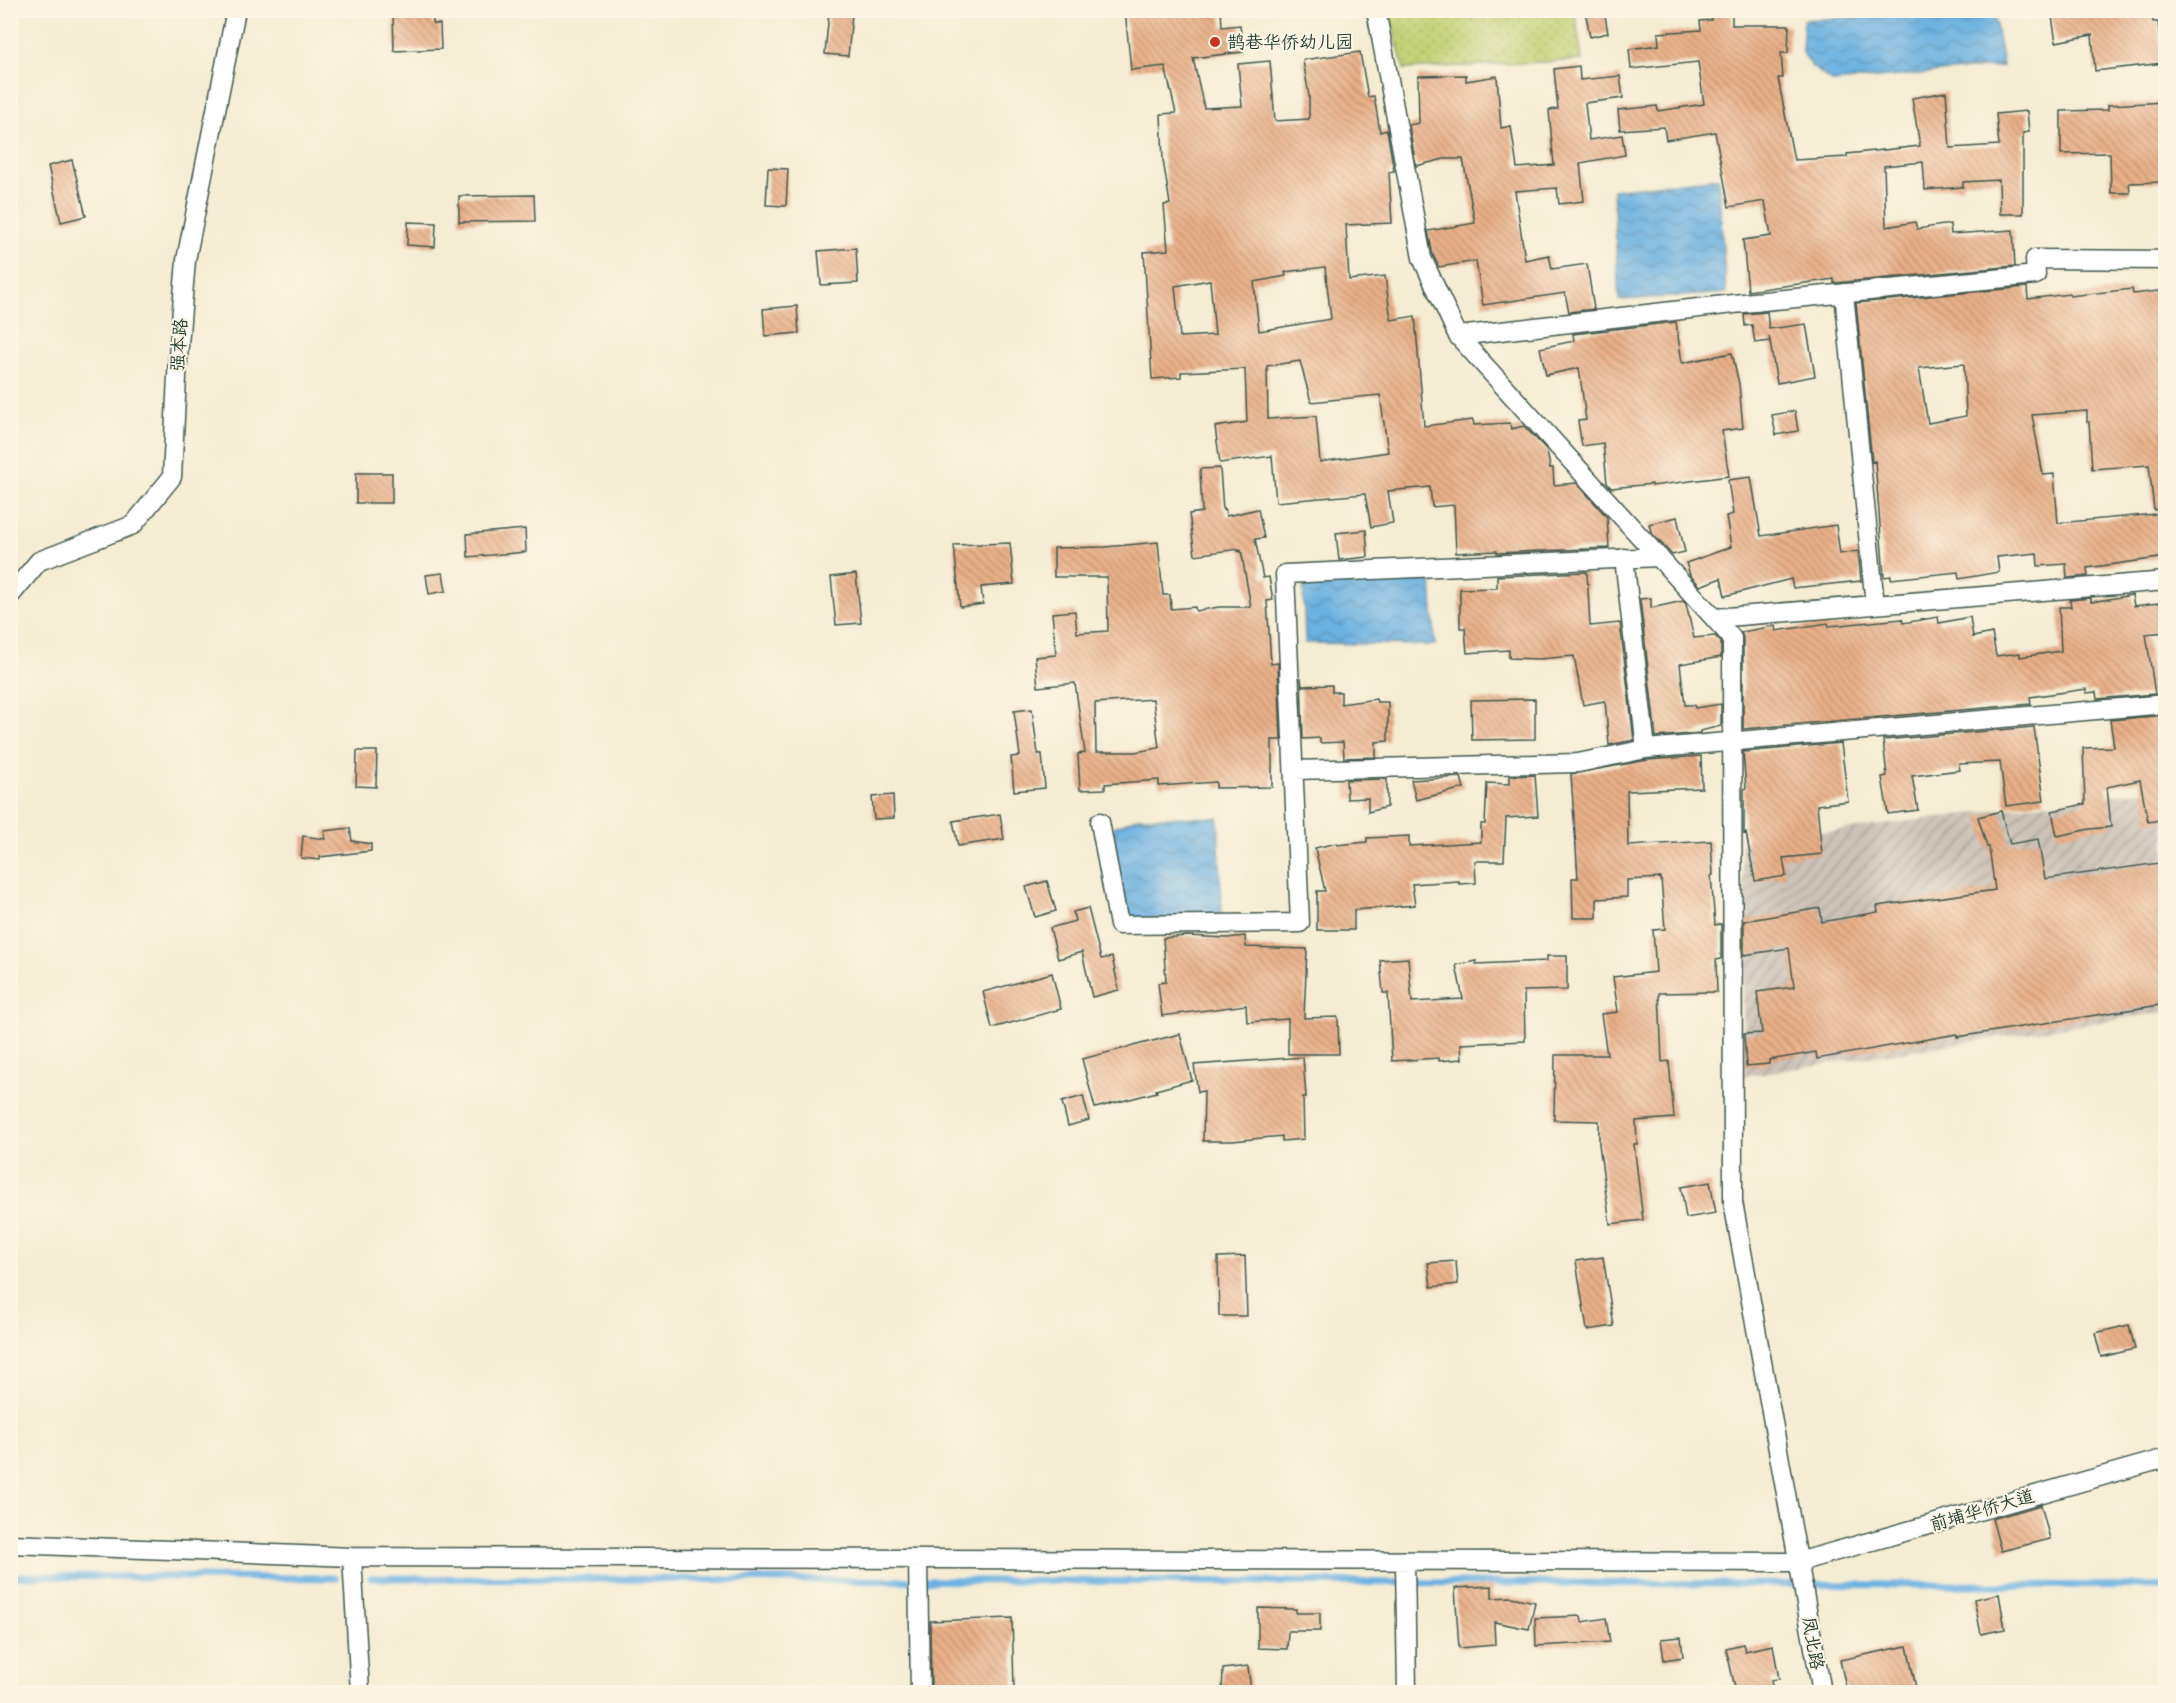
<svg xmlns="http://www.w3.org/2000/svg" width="2176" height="1703" viewBox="0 0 2176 1703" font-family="Delius,'LXGW WenKai TC',sans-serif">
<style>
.industrial{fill:url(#industrial-furrows)}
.park{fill:url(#park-dots);stroke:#708653;stroke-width:1.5}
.water{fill:url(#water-waves);stroke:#44778a;stroke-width:1.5}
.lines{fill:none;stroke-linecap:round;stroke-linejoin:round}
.stream{stroke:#6ab1e1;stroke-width:7}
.building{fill:url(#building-back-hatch);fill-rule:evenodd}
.minor-casing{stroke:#3f574c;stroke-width:21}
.minor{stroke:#fff;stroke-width:18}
.poi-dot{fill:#c8321e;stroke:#fcf5e5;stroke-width:2}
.labels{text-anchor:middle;stroke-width:4.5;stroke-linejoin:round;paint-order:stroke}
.poi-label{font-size:18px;fill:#1f3d34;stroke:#fcf5e5;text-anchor:start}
.street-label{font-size:18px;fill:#1f3d34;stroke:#fcf5e5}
</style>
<defs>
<pattern id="industrial-furrows" width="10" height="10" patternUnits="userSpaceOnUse" patternTransform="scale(1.5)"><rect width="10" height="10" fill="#ccc2b8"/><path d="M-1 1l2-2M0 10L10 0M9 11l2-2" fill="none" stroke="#a59f96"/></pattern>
<pattern id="park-dots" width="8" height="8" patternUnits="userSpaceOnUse" patternTransform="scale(1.5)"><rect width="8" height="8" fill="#c1d072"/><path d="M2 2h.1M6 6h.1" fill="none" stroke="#9caa5e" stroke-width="1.8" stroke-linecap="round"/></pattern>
<pattern id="water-waves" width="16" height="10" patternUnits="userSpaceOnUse" patternTransform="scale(1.5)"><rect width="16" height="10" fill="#6ab1e1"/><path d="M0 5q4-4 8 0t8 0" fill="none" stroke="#5791b7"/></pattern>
<pattern id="building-back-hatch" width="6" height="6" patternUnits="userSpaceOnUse" patternTransform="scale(1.5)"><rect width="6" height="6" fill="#eab088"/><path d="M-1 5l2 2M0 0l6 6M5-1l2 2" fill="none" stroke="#bd9070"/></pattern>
</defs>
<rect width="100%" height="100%" fill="#fcf5e5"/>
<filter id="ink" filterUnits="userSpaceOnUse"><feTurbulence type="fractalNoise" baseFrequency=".0167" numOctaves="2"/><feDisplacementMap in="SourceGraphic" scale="12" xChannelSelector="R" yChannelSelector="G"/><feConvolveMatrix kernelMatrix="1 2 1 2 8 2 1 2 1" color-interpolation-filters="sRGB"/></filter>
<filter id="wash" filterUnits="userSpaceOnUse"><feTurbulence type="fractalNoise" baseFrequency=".008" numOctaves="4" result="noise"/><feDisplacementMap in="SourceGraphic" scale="24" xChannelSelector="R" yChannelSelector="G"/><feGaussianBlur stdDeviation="1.35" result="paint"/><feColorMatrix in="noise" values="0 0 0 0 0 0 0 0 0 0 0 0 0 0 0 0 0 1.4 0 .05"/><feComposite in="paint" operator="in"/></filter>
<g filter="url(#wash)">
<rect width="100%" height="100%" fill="#f4ecd3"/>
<!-- industrial -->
<path class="industrial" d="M2165,788V1012L1744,1076L1742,843Z"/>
<!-- park -->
<path class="park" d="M1389,11H1575L1582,60L1404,69Z"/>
<!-- water -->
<path class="water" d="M1926,11H1989L1995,18L2003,66L1833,82L1812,67L1802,51L1804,20L1904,15Z
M1718,178L1726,293L1619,300L1613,190Z
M1431,579L1435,645L1305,643L1303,582Z
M1139,817L1218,818L1222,921L1137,918L1125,913L1114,866V827Z"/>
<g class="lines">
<!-- stream -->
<path class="stream" d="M10,1576L335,1578
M371,1578L2166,1586"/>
</g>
<g id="blocks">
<!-- building -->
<path class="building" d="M393,10H433V24H440L441,49L394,51Z
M1125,10H1221L1222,27L1240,25L1243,52L1193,58L1204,108L1242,106L1238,64L1270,61L1275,121L1309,119V96L1303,60L1360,52L1368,97L1374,96L1380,132L1387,130L1394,171L1389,172L1392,223L1346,225L1349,280L1385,276L1391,320L1415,316L1424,426L1473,420L1474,425L1510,423L1511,429L1524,426L1547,450L1550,468H1553L1554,485L1577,483L1607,517L1609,548L1497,553V551L1456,553L1454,505L1432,507L1430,487L1388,491L1393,523L1371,527L1365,494L1276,502L1272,456L1220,463L1215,427L1247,422L1245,369L1181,372V377L1152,379L1144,252L1168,250L1164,205L1170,204L1163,160L1161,114L1176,113L1165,66L1131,70ZM1325,267L1331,319L1259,331L1254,282L1286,276L1285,272ZM1210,280L1215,335L1180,337L1175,286ZM1300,361L1311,402L1380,395L1388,452L1320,462L1316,416L1268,419L1267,366Z
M1585,10H1604L1608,33L1590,37Z
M1711,10H1732V25H1789L1788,53H1781L1783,78H1778L1794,160L1847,157V154L1920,146L1912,98L1946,92L1950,148L1999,145L1996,114L2027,111L2029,132L2023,133V214H2000L1999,180L1963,182V187L1925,190L1923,162L1884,166L1886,227L1915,222L1917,229L1950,224L1951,234L2013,230L2015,266L1834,283V279L1748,291L1743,240L1771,236L1765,201L1729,207L1715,132L1666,140L1664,127L1620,130L1618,110L1657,106L1658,111L1704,104L1698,62L1631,69L1629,49L1659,45L1658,33L1701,30L1700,21L1711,20Z
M2051,10H2151L2153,22H2158L2163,63L2095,71L2092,35L2056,42Z
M829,12L852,14L848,56L825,54Z
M1579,66L1580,80L1620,76L1623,98L1585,103L1589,140L1622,135L1625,155L1580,163L1584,201L1559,204L1557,188L1515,191L1525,260L1549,255L1552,269L1587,264L1594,309L1569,312L1565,293L1483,305L1476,261L1439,267L1433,255L1428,231L1475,223L1463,159H1444L1416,166L1409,125L1419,123L1418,76L1466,75V81L1497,76L1501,128L1511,126L1517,168L1554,165L1549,110L1558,109L1554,69Z
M2166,102V182L2129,183L2130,193H2111L2110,153L2061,154V111L2108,110V105Z
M72,160L86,216L61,222L48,166Z
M768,168L788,169L786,206L766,205Z
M534,195L535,221L459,222V196Z
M408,222L436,223L435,247L407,245Z
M856,248L858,283L821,285L818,251Z
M2027,287L2028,299L2069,294L2070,296L2132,289L2133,294L2166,290V509L2154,510L2149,465L2092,469L2089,422H2087V411L2032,415L2043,475L2054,474L2058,523L2166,513V557L2087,568L2088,576L2067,578L2066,564L2038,566L2037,553L1997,557L1999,572L1959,579L1958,572L1891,579V576L1884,577L1875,461L1872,462L1856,303ZM1964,364L1966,416L1928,423L1919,368Z
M797,306L799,333L765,336L763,309Z
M1767,312L1769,329L1806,324L1815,376L1777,383L1769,336L1770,341L1755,343L1752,325L1745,326L1744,314Z
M1676,322L1682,363L1732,353L1739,384L1743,428L1722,431L1729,476L1652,486V484L1611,488L1607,483L1603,443L1582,446L1578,421L1586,420L1579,368L1546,375L1540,348L1574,341L1573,334Z
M1795,411L1798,431L1776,435L1772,415Z
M1220,468L1223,510L1225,509L1226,516L1258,509L1264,538L1255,539L1263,578L1269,577L1273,600L1267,601L1271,664L1278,663L1281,740H1272V787L1216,788V782L1159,786V780L1105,784V789L1080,790L1078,754L1085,753L1075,683L1038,687L1035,657L1056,655L1052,613L1075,611L1077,633L1108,631L1107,577H1054V548L1105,547L1158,542L1163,595H1170L1171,609L1195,607L1196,611L1219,607H1251L1241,550L1238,551V549L1195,555L1189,514L1202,512L1200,469ZM1153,699L1159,748L1135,752H1096L1095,703Z
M356,473H392V503H356Z
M1751,477L1761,536L1836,525L1840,554L1858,551L1861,581L1793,588L1791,579L1725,596L1721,578L1700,586L1690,575L1686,563L1731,547L1726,516L1733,514L1728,480Z
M1677,517L1685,552L1672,555L1651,532L1649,524Z
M525,529L526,552L468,557L467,534Z
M1366,530L1368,557L1339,560L1336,533Z
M1010,543L1014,584L981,587L983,604L960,607L954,545Z
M1587,572L1590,626L1620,623L1634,740L1609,745L1605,701L1583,705L1574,656L1539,659L1509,658V650L1467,653L1465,628H1460V589L1497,588V576Z
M443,573L446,591L429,594L426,575Z
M856,574L861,623L836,625L831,577Z
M2132,595L2134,606L2166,602V632L2146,634L2155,694L2097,699L2096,692L2086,693V689L2030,697L2031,704L1743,729V638L1741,632L1775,626L1776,631L1828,623L1829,626L1902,619L1903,623L1938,617L1939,623L1970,617L1973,637L1992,633L1996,656L2020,653V657L2061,651L2059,607H2071L2070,600L2091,598V602Z
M1651,598V608L1683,601L1686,604L1694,638L1715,636L1721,642V657L1680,664L1685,705H1694L1695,708L1721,704V726L1700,731V733L1656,737L1640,599Z
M1301,677L1302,686L1332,685V692H1341V704L1376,699L1377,702H1388V741L1376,742V757L1344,758L1343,742L1320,743V738L1303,739Z
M1535,699V739L1472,740L1471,700Z
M1032,709L1038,754H1042L1045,788L1014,791L1011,757L1020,756L1014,711Z
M2166,715V819L2148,822L2140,780L2107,787L2111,827L2090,829L2057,836L2052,811L2085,804L2083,748L2114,747L2110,720Z
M2034,727L2044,801L2006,806L2000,762L1959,764L1960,770L1912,776L1918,810L1888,814L1882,777L1887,776L1883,740Z
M1841,743L1848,801L1817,805L1822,854L1783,858L1786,876L1755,881L1746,833L1744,834V789L1746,788L1743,752Z
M357,751H377L376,787L356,786Z
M1701,756L1702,788L1627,791L1628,846L1711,841L1713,875H1711L1715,925L1721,924V959L1716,960L1717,992L1659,993L1662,1062L1669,1061L1674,1118L1636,1121L1637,1144H1634L1643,1220L1610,1224L1599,1144V1121L1554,1120L1555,1055H1607L1601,1014L1618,1012L1613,977L1656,972L1653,930L1665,929L1661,878L1627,880V897L1597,899V918H1573L1572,878H1578L1571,774L1648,760Z
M1535,775L1538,816L1506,818L1504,861H1475L1476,883L1459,884V881L1412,884L1415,905L1354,910V930H1317V891H1325L1315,848L1337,843V845L1367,842V838L1409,836V846L1481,842V824H1485L1487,783L1510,784V776Z
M1461,777L1464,788L1416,800L1411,780Z
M1387,779V807L1368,812V798L1347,799L1346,780Z
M893,795L894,818L874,819L872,797Z
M2001,811L2010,844L2038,839L2045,879L2166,862V1004L1957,1037V1034L1817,1059L1816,1052L1769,1060V1064L1746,1066L1744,1034L1762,1033L1757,992L1794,987L1789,948L1744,955V921L1820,908L1822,922L1878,912L1877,906L1995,890L1989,847H1987L1978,817Z
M1000,814L1004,839L958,846L953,821Z
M350,828L352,841L371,844V851L320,857V860L301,858L303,836L325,839L324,831Z
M1047,881L1056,911L1035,917L1026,887Z
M1088,908L1101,959L1112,957L1119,990L1092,997L1082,952L1058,959L1050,928L1075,921L1073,912Z
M1187,936L1227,938L1245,936L1246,947L1307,949L1304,1018L1338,1017L1339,1054H1288V1019L1247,1022L1246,1005L1162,1016L1158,983L1166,982L1163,938Z
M1547,956H1567V990L1524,991L1525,1041L1461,1044L1462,1059L1439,1061V1058L1392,1061L1388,993H1383L1380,960L1408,958L1412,1002L1463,999L1456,965L1476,961V964L1547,961Z
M1052,973L1061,1009L992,1028L983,992Z
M1180,1034L1192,1080L1156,1090L1157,1092L1095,1108L1082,1059Z
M1303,1057L1306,1097H1303L1304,1139L1282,1141V1136L1233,1141H1203L1204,1091L1198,1092L1194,1065Z
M1083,1096L1089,1120L1068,1126L1062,1102Z
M1710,1182L1716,1213L1686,1218L1681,1187Z
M1245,1256L1247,1316H1219L1218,1257Z
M1603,1257L1614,1326L1587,1330L1576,1261Z
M1456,1261L1458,1284L1431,1287L1428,1263Z
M2129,1325L2135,1349L2101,1357L2095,1333Z
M2041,1505L2050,1539L2001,1551L1992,1519Z
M1492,1586V1598L1511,1597L1535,1602L1529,1629L1494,1622L1495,1645L1459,1648L1455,1588Z
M1999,1594L2005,1629L1981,1634L1974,1599Z
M1258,1608L1296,1609V1613H1320V1631H1288L1287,1649L1258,1648Z
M1581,1616L1582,1622L1606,1618L1610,1642L1536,1646L1535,1618Z
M1012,1618L1014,1688L931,1691L930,1621Z
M1681,1637L1683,1657L1664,1660L1661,1639Z
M1743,1644L1745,1651L1773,1645L1779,1679L1771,1680L1773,1692H1736L1726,1648Z
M1907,1646L1917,1692H1847L1840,1660Z
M1248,1666L1251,1692H1222L1223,1669Z"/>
</g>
</g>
<g filter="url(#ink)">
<use href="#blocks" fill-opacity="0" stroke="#3f574c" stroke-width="1.5"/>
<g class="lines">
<defs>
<path id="minor" d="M1376,10L1422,258L1458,336L1732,638L1733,1202L1822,1692
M1844,293L1875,605
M1458,336L1733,304L2036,275L2035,259L2166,260
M1624,558L1646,749L2166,704
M10,596L39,561L133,525L172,477L178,357L186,260L236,10
M1715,618L2166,581
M1294,770L1578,763L1646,749
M1100,822L1119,925L1300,923L1285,574L1659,557
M10,1544L352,1557L1798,1562L2166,1458
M352,1557L360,1692
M918,1559L920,1692
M1405,1561L1407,1692"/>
</defs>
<!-- minor casing -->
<use href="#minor" class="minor-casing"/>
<!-- minor -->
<use href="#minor" class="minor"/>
</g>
</g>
<!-- markers -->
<circle class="poi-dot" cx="1215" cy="42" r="6"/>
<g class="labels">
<!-- poi labels -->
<g class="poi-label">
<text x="1227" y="48">鹊巷华侨幼儿园</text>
</g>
<!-- street labels -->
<g class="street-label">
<text transform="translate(179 345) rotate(-86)" y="6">强本路</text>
<text transform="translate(1982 1510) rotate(-16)" y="6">前埔华侨大道</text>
<text transform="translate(1813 1643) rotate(80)" y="6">凤北路</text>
</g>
</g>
<!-- margin -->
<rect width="2176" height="1703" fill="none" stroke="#fcf5e5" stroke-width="36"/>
</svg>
